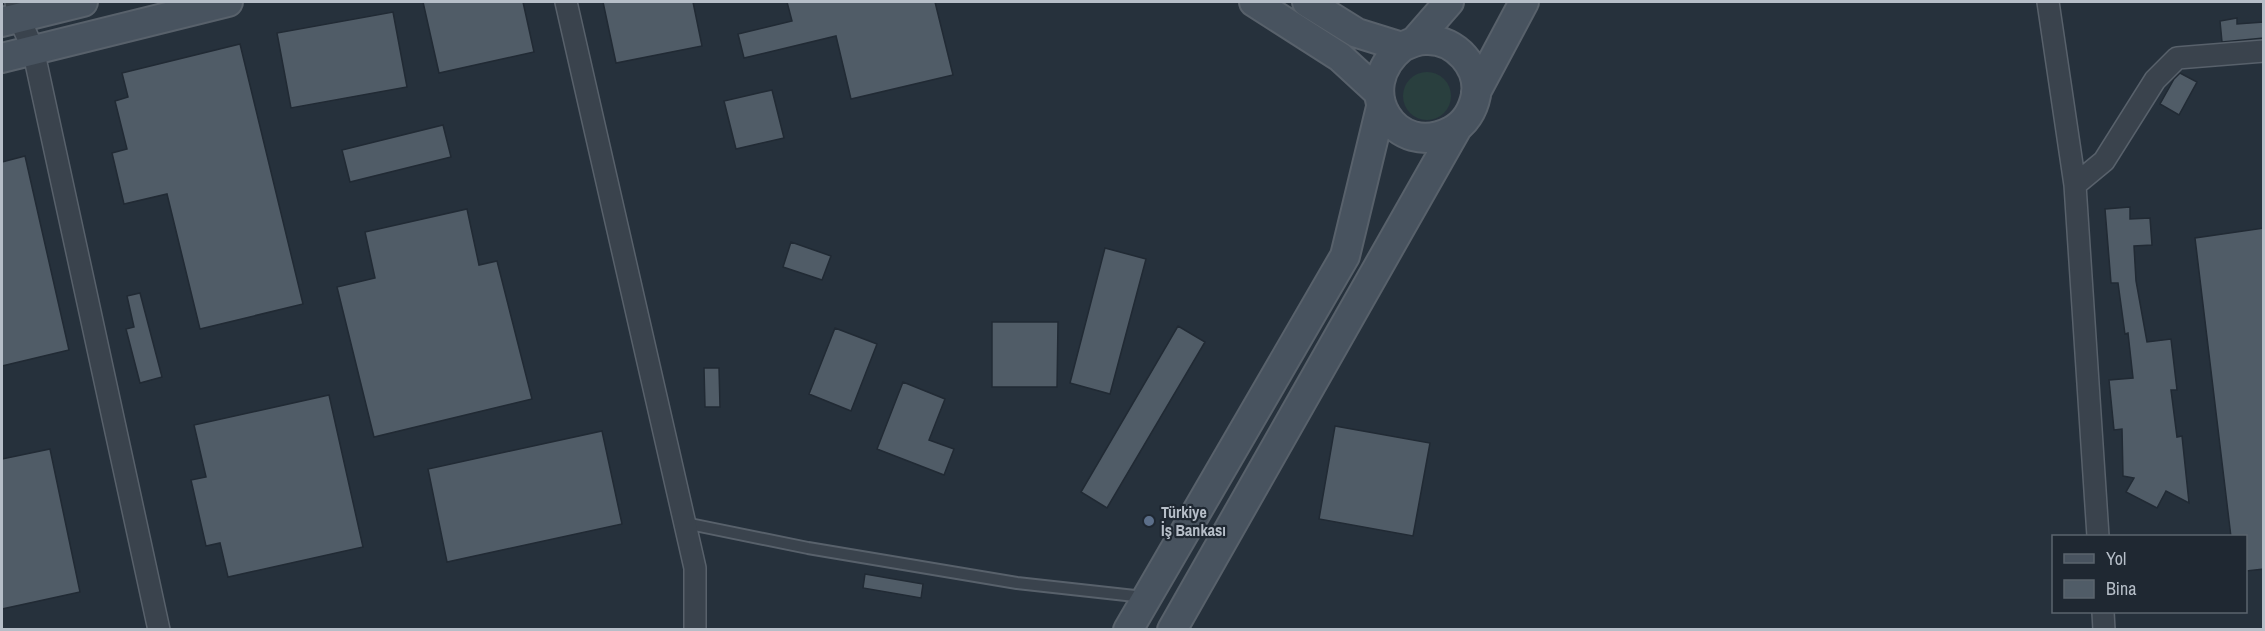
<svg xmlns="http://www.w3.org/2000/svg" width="2265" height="631" viewBox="0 0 2265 631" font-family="'Archivo Narrow',sans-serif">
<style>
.green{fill:#293f3e}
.building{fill:#505c67;stroke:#212a34;stroke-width:1.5}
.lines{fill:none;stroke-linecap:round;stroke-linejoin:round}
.lane-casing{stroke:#58616b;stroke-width:14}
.street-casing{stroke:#58616b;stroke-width:24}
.secondary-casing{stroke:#58616b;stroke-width:32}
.lane{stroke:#3a434d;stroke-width:10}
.street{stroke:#3a434d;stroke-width:21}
.secondary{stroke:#48535f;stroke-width:28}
.service-dot{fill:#5c6f8a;stroke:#1f2832;stroke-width:2}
.labels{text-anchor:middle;stroke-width:4.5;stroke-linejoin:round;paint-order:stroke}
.poi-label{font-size:16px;font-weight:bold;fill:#b6bec8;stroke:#1f2832;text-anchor:start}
</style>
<rect width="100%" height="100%" fill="#26313c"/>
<!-- green -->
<path class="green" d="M1403 96a24 24 0 1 1 48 0a24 24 0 1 1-48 0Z"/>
<!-- building -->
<path class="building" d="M423,2H523L534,52L439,73Z
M603,2H693L702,46L616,63Z
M787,2H935L953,75L851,99L836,36L744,58L738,34L792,21Z
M393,12L407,87L291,108L277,33Z
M2237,18V24L2264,22V38L2222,42L2220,21Z
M240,44L303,304L200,329L167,194L124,204L112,153L127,149L115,101L128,97L122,73Z
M2180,73L2197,82L2179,115L2160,104L2174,79Z
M772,90L784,138L736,149L724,101Z
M443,125L451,157L350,182L342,150Z
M25,156L69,350L2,366V162Z
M2130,207V219L2150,218L2152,245L2134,246L2136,281L2147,342L2171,339L2177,390H2171L2177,437L2182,436L2189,503L2166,491L2157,508L2126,492L2134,478L2123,476L2122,429L2114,430L2109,380L2133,378L2128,333L2125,334L2118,283H2111L2105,209Z
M467,209L479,265L497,261L532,399L374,437L337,287L375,278L365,232Z
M2264,228V569L2246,571V537H2231L2195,238Z
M791,242L831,256L822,280L783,267Z
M1105,248L1146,259L1110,394L1070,383Z
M140,293L162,377L140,383L126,329L134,327L127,296Z
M992,322H1058L1057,387H992Z
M1178,326L1205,342L1107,508L1081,492Z
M835,328L877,344L851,411L809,394Z
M704,368H719L720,407H705Z
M903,382L945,399L929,440L954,449L944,475L877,449Z
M329,395L363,547L228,577L220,543L206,546L191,480L206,477L194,425Z
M1335,426L1430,443L1413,536L1319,519Z
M602,431L622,524L447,562L428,469Z
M50,449L80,592L2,609V459Z
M865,574L923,584L921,598L863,588Z"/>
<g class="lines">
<defs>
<path id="lane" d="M685,523L808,548L1017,583L1144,597"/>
<path id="street" d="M16,2L19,18L33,49L159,630
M566,2L695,568V630
M2048,2L2075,185L2098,536
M2075,185L2104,161L2155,80L2177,58L2264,51
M2103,612L2104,630"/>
<path id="secondary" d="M1254,2L1340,57L1378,92
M1307,2L1357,33L1402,47C1410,43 1418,39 1428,40C1456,40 1480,67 1476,95C1473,110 1465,124 1451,131C1396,160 1350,89 1402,47
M2,22L83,2
M1415,41L1449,2
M2,58L228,2
M1476,92L1524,2
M1128,630L1345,256L1381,107
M1172,630L1457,128"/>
</defs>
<!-- lane casing -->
<use href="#lane" class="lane-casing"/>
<!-- street casing -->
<use href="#street" class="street-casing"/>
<!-- secondary casing -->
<use href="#secondary" class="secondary-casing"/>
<!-- lane -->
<use href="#lane" class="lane"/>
<!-- street -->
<use href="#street" class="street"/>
<!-- secondary -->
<use href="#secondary" class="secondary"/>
</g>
<!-- markers -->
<circle class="service-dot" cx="1149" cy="521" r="6"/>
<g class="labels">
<!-- poi labels -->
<g class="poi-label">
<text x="1161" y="518">Türkiye<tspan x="1161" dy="18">İş Bankası</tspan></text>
</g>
</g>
<!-- border -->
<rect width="2265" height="631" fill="none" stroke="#b6bec8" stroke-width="6"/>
<!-- legend -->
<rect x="2052" y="535" width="195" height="78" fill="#1f2832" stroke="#5b646e" stroke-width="1.5"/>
<rect x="2064" y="554" width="30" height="9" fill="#48535f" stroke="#5b646e" stroke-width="1.5"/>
<text x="2106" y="565" font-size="18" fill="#b6bec8">Yol</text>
<rect x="2064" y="580" width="30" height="18" fill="#505c67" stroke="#5b646e" stroke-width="1.5"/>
<text x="2106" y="595" font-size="18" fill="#b6bec8">Bina</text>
</svg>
